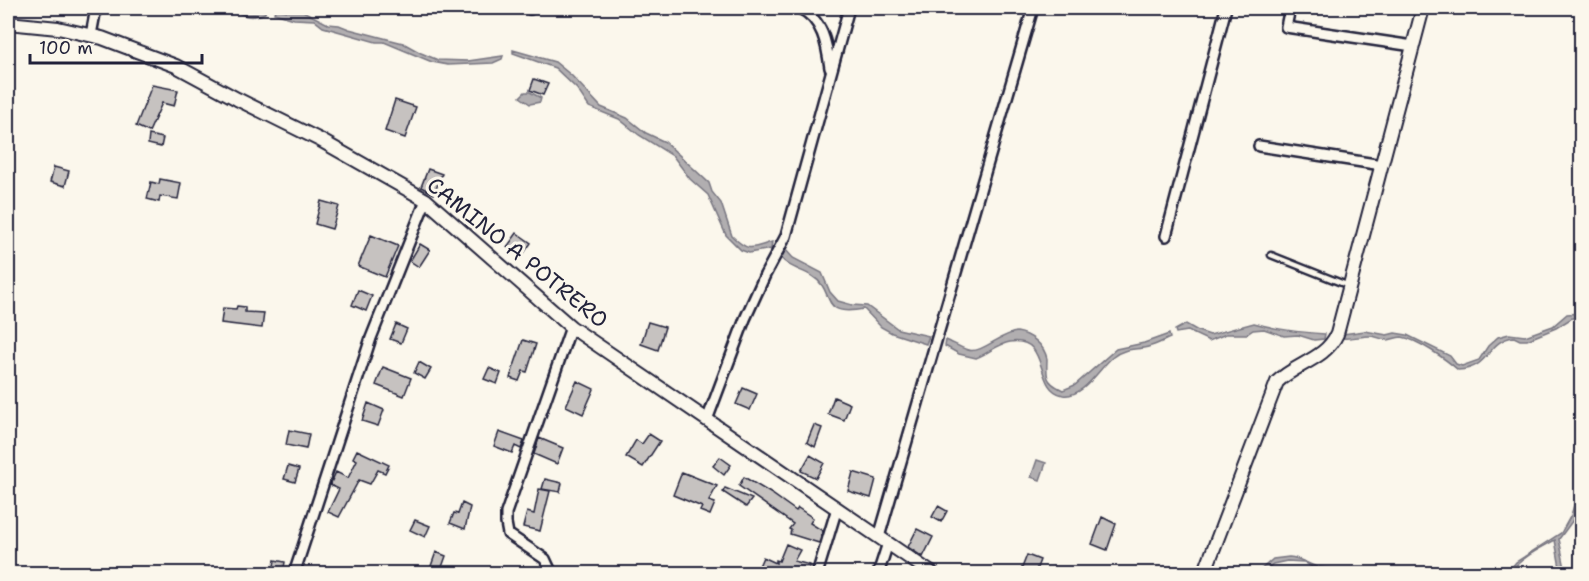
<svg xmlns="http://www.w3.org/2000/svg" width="1589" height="581" viewBox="0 0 1589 581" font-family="'Shantell Sans',sans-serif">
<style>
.water{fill:#b1aeb0;stroke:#787681;stroke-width:1.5}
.building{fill:#c6c2c0;stroke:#22223b;stroke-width:1.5}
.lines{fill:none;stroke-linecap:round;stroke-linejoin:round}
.lane-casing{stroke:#22223b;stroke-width:9}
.street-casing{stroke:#22223b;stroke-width:14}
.secondary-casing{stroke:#22223b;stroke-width:16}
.lane{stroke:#fbf7ec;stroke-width:4.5}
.street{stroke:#fbf7ec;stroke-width:9}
.secondary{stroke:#fbf7ec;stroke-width:12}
.labels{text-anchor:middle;stroke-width:6;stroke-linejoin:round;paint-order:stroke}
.street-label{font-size:22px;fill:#22223b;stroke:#fbf7ec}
</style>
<rect width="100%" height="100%" fill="#fbf7ec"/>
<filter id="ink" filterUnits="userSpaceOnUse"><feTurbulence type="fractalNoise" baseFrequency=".0167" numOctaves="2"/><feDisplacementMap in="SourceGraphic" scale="12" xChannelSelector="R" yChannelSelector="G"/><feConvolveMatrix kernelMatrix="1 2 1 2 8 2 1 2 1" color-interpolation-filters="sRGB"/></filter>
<g filter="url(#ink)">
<!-- water -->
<path class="water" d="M231,8L254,12L266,8L265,13C252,19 242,17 231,8Z
M276,8L287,11H303L328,24L339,25L349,29L403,43L421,53L438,60L468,61L503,56L502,59L493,63L448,65L432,62L384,42H376L323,27L314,20L294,19L274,13Z
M513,50L555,62L572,76L601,107L627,118L646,133L665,142L709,183L712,192L721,203L732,236C749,253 752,248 772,242L771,249L749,253L741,250L726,235L708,195L690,179L673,156L639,135L619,119L589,107L577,89L555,68L513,53Z
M525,92H530L541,98L540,102L530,104L520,97Z
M785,249L793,258L822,273L830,292L838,301L852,305L867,306L898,329L929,336L926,344L892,333L881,327L864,309C817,318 837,291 812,276C800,269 789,268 780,257Z
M1581,313V318H1572L1556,328L1527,340H1520L1514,337C1485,341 1492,368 1458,370C1446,359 1418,340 1402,337C1397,337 1393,339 1388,340C1382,340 1377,336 1370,336C1360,336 1352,339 1342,338L1343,334L1365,331L1387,335L1395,333L1407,335L1450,356L1456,364L1462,366L1479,360L1488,346L1498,337L1509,334L1525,336L1553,326L1567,314Z
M1254,323C1278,330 1300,332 1325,334L1324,339L1314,340L1298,335L1284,336L1264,329L1253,330L1247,334H1226L1209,341L1188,331L1176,333L1175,330L1186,324L1198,331L1210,335Z
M1017,332C1030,334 1044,344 1047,359C1047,364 1046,373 1048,378C1050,384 1057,387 1063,390L1075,385L1116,349L1144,343L1169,334L1170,338C1163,341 1156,345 1148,347C1136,350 1123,348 1113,357C1099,368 1084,398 1063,395C1033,390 1051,336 1010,342C997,344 988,354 976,358L959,354L945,346L946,340C953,343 961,348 968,350C982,354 1001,333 1017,332Z
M1037,460L1046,463L1040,480L1031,477Z
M1575,502H1580L1576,516L1559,539L1566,573H1561L1555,540C1540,548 1519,559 1510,573H1507L1516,562L1561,533L1571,515Z
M1289,557C1302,558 1310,566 1318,567C1330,568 1331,567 1342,573H1336L1325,568H1313L1304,562L1287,561L1273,564L1262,573H1257L1273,559Z"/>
<!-- building -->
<path class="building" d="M534,79L548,84L543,95L530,90Z
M152,85L178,90L174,106L162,103L149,132L136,126Z
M395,100L416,107L405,138L385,131Z
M149,135L163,138L161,147L148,144Z
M54,167L69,171L65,186L50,182Z
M428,169L442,174L434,194L421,187Z
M160,179L181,183L178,199L160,196L159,202L147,199L151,182L159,184Z
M321,201L339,206L332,229L315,224Z
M517,233L531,243L521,257L507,247Z
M371,235L398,246L385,277L358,266Z
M420,244L430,250L419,267L410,261Z
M358,290L372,296L366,311L352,305Z
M237,306L245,307V312L264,313L262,328L221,323L223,308L236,309Z
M648,322L665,327L658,350L641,344Z
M396,324L407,329L401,343L390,339Z
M523,340L536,344L527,372L523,371L519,381L510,378Z
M419,362L431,369L425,379L414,373Z
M383,367L411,378L404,396L376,385Z
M489,368L501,373L497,384L484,379Z
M577,381L594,389L583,414L566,406Z
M743,388L757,394L750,410L736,404Z
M834,397L850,404L844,420L828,414Z
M368,403L384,410L378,426L362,421Z
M814,425L822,428L815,447L807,442Z
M289,430L309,434L306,449L286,445Z
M499,432L524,441L521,449L515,446L512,453L494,446Z
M649,434L660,441L643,467L626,457L636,440L642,444Z
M539,438L563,448L557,464L534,454Z
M357,450L389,465L385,473L378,470L370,484L359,480L339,517L328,512L339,489L330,485L336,472L348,478L357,460L353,458Z
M810,455L824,463L816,478L801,471Z
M720,457L731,465L724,475L713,466Z
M288,466L299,469L295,482L284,479Z
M682,472L717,486L709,501L715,503L710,515L700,511L702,507L673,495Z
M853,472L876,479L871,498L848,491Z
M744,477L772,494L796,511L798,508L813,518L810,523L823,531L819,543L790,534L791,530L789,529L793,524L739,486Z
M545,479L562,483L560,492L542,489Z
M725,488L752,499L746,507L723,492Z
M539,489L550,491L540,531L523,527L527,512L534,514Z
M462,503L470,507L465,529L450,523L454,513L458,514Z
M938,506L947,511L941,522L932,517Z
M1102,517L1116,524L1107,550L1092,544Z
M415,520L430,526L425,537L410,530Z
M917,529L933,537L923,557L908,547Z
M786,544L800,550L794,561L810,565L808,573L788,570L787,573H756L763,557L776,563V560L779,561Z
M436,552L446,556L441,570L431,566Z
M1027,555L1040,560L1035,573H1020Z
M275,560L285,562L283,573H273Z"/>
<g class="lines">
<defs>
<path id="lane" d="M1271,255L1349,286"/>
<path id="street" d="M799,8C823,19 827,45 830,68
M1290,8L1286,27L1413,46
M530,9V8
M91,35L96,8
M1259,146L1382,165
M1166,236L1226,8
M707,420L745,319L765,275L786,236L849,8
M879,537L1033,8
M294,574L371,338L426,200
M552,574L545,559L508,534L506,523V513L571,327
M817,574L837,508
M878,574L888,543"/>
<path id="secondary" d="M8,23L58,28L102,38L176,66L237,99L320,140L426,200L571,327L933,574
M1204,574L1277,382C1296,363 1325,360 1337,334L1423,8"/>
</defs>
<!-- lane casing -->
<use href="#lane" class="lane-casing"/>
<!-- street casing -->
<use href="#street" class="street-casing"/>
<!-- secondary casing -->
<use href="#secondary" class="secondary-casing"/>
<!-- lane -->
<use href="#lane" class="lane"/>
<!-- street -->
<use href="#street" class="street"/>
<!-- secondary -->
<use href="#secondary" class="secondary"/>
</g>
</g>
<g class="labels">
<!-- street labels -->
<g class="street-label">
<text transform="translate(518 252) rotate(39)" y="8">CAMINO A POTRERO</text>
</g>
</g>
<!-- margin -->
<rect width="1589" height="581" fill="none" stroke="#fbf7ec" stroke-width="30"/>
<rect x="15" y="15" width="1559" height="551" fill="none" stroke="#22223b" stroke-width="2" filter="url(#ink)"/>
<!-- scale -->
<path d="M30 54v9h172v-9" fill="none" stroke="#22223b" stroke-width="3"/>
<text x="39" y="54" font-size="18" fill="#22223b" stroke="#fbf7ec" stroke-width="4.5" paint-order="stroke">100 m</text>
</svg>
